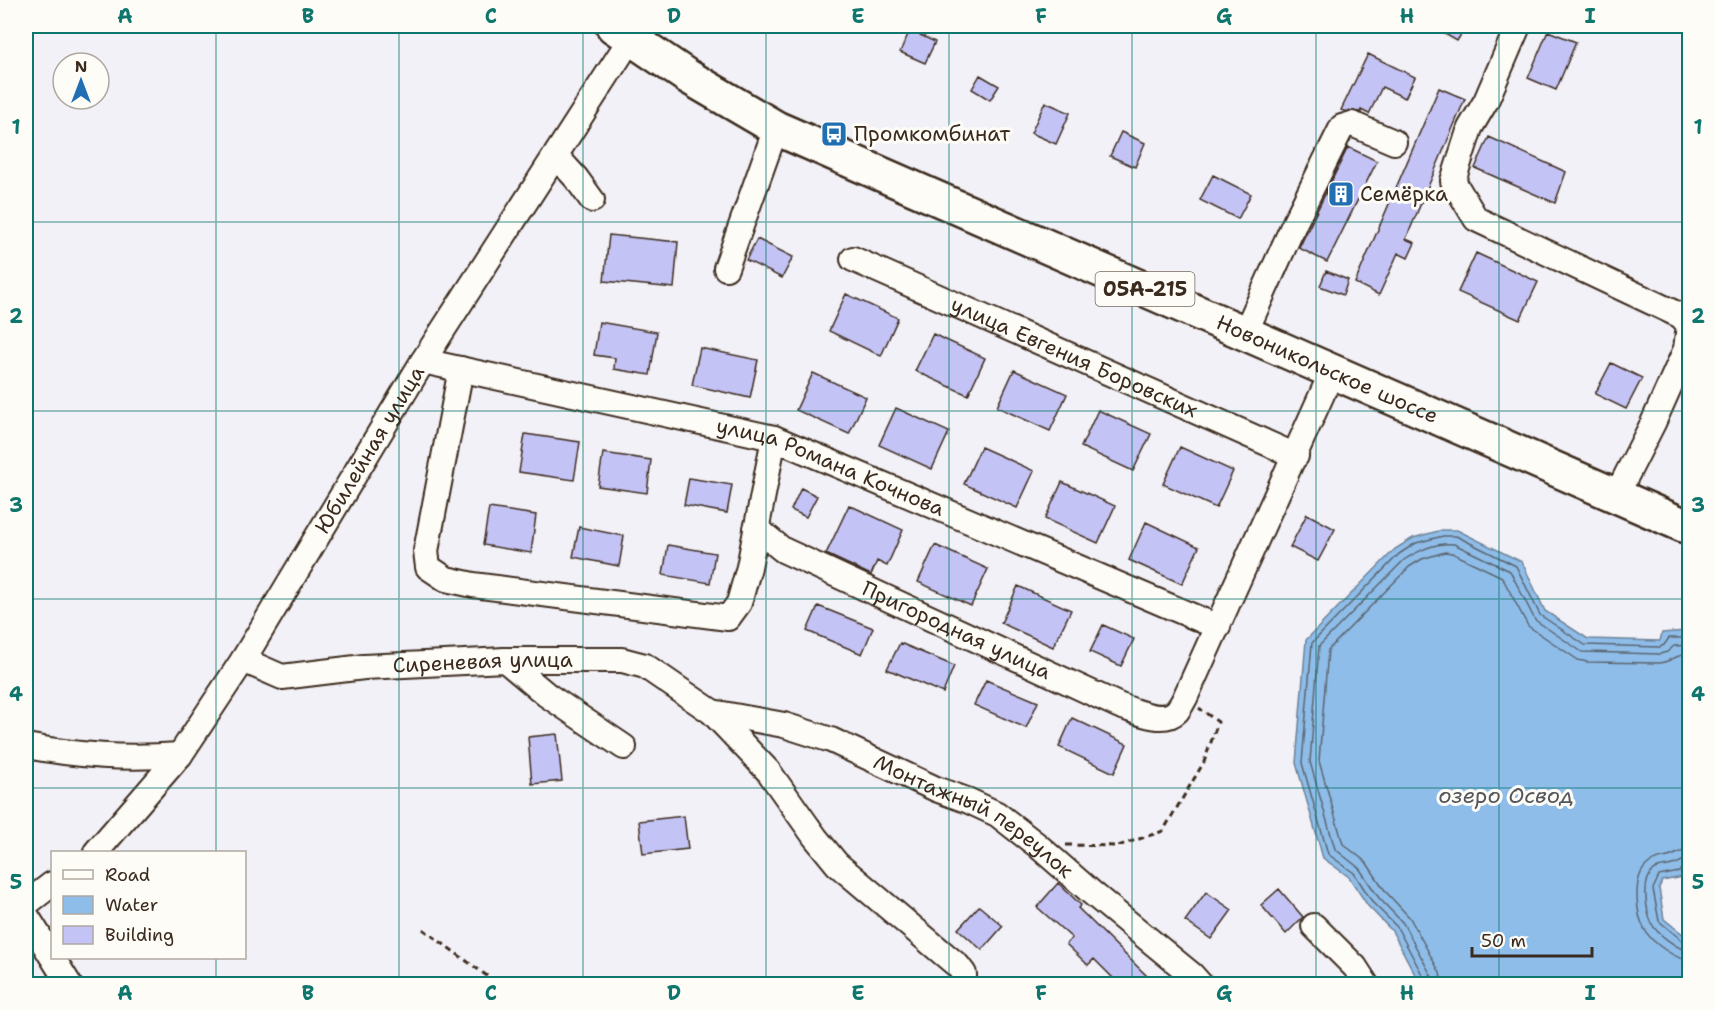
<svg xmlns="http://www.w3.org/2000/svg" width="1715" height="1010" viewBox="0 0 1715 1010" font-family="'Shantell Sans',sans-serif">
<style>
.water{fill:#8ebde9;stroke:#6d8298;stroke-width:1.5}
.lines{fill:none;stroke-linecap:round;stroke-linejoin:round}
.shore{stroke:#5c656f;stroke-width:1.5}
.building{fill:#c4c3f5;stroke:#3b2a1e;stroke-width:1.5}
.minor-casing{stroke:#3b2a1e;stroke-width:28}
.highway-casing{stroke:#3b2a1e;stroke-width:38}
.path{stroke:#3b2a1e;stroke-width:3;stroke-dasharray:6 4.5;stroke-linecap:butt}
.minor{stroke:#fdfcf7;stroke-width:24}
.highway{stroke:#fdfcf7;stroke-width:33}
.grid{fill:none;stroke:#0f766e;stroke-width:1.5;stroke-opacity:0.55}
.labels{text-anchor:middle;stroke-width:6;stroke-linejoin:round;paint-order:stroke}
.shield{fill:#fdfcf7;stroke:#75695f;stroke-width:1.5}
.shield-label{font-size:20px;font-weight:bold;fill:#3b2a1e}
.poi-label{font-size:21px;fill:#3b2a1e;stroke:#fdfcf7;text-anchor:start}
.street-label{font-size:21px;fill:#3b2a1e;stroke:#fdfcf7}
.water-label{font-size:22px;font-style:italic;fill:#54565b;stroke:#fdfcf7}
.neatline{fill:none;stroke:#0f766e;stroke-width:2}
.grid-label{font-size:20px;text-anchor:middle;font-weight:bold;fill:#0f766e}
</style>
<rect width="100%" height="100%" fill="#f2f1f7"/>
<filter id="ink" filterUnits="userSpaceOnUse"><feTurbulence type="fractalNoise" baseFrequency=".0167" numOctaves="2"/><feDisplacementMap in="SourceGraphic" scale="12" xChannelSelector="R" yChannelSelector="G"/><feConvolveMatrix kernelMatrix="1 2 1 2 8 2 1 2 1" color-interpolation-filters="sRGB"/></filter>
<g filter="url(#ink)">
<!-- water -->
<path class="water" d="M1442,530H1457L1522,562L1545,611L1588,639L1660,641L1662,633L1686,631L1689,633V869L1683,877L1662,881L1659,888L1664,919L1689,939V984H1420L1392,931L1368,906L1349,877L1323,858L1296,763L1306,640L1395,549L1413,538Z"/>
<g class="lines">
<!-- shore -->
<path class="shore" d="M1690,850C1681,850 1676,855 1668,857C1660,859 1653,859 1647,865C1632,878 1636,915 1645,930C1651,942 1676,960 1690,960
M1690,859C1682,859 1679,864 1672,865C1666,867 1659,866 1654,870C1641,880 1646,911 1652,924C1656,933 1680,951 1690,951
M1690,866L1684,867L1679,872L1659,876L1653,889L1659,921L1684,942L1690,944
M1425,984V980L1397,927L1373,903L1354,873L1328,854L1302,763L1312,643L1399,554L1416,543L1443,536H1456L1516,566L1540,615L1585,645L1660,647L1664,645L1669,638H1690
M1433,984L1432,977L1403,923L1379,898L1359,868L1335,849L1310,762L1319,646L1404,560C1419,550 1436,542 1454,544L1510,571L1535,620L1582,652L1660,654L1667,652L1674,646L1690,645
M1442,984L1440,973L1410,918L1386,892L1366,862L1343,844L1319,761L1328,650L1409,567L1422,559L1445,552L1452,553L1502,577L1528,626L1578,660L1587,662L1660,663C1672,661 1677,654 1690,654"/>
</g>
<!-- building -->
<path class="building" d="M1431,26H1466L1457,41Z
M910,30L935,42L925,63L900,52Z
M1548,31L1576,42L1556,90L1528,78Z
M1368,54L1415,77L1405,98L1382,87L1369,114L1361,110V112L1344,111L1341,110Z
M980,75L999,86L990,100L972,89Z
M1439,88L1465,99L1406,239L1415,243L1408,258L1398,253L1379,295L1355,283Z
M1045,102L1070,113L1056,144L1031,133Z
M1121,132L1145,143L1135,167L1110,156Z
M1489,137L1566,172L1555,203L1475,168Z
M1348,147L1377,161L1327,262L1299,248Z
M1213,175L1251,194L1238,219L1200,200Z
M609,235L678,242L674,288L604,281Z
M757,239L793,257L782,278L746,260Z
M1476,253L1538,282L1520,320L1458,292Z
M1326,271L1348,280L1343,295L1320,286Z
M846,294L898,318L881,356L829,331Z
M599,322L657,332L650,375L614,369L615,358L594,355Z
M933,334L985,358L968,395L915,371Z
M700,348L758,360L750,398L692,385Z
M1611,363L1642,378L1626,409L1595,394Z
M1014,370L1067,394L1050,431L997,407Z
M813,373L866,397L849,434L796,410Z
M896,408L949,432L932,469L879,445Z
M1098,410L1151,434L1133,471L1081,447Z
M525,434L580,442L574,480L519,472Z
M981,447L1034,471L1017,508L964,484Z
M1180,447L1233,471L1216,508L1163,484Z
M603,453L651,460L647,493L598,486Z
M689,478L732,485L727,513L684,505Z
M1062,482L1115,506L1098,543L1045,519Z
M801,488L817,496L806,517L791,510Z
M849,505L903,530L887,566L877,561L871,575L826,554Z
M489,508L536,515L531,553L483,545Z
M1307,514L1335,529L1318,561L1290,547Z
M1146,522L1199,547L1182,584L1129,560Z
M579,527L624,536L619,566L573,557Z
M668,545L715,553L710,583L663,575Z
M935,545L988,569L971,606L918,582Z
M1018,586L1071,610L1053,647L1001,623Z
M818,606L873,628L862,654L807,631Z
M1103,625L1134,639L1121,666L1090,652Z
M900,643L954,666L943,693L887,669Z
M986,680L1038,702L1026,728L974,705Z
M1072,718L1127,744L1114,773L1059,747Z
M557,734L562,781L532,784L528,737Z
M684,816L688,849L643,854L639,821Z
M1058,883L1081,905L1078,908L1147,976L1138,984H1119L1094,959L1088,965L1066,944L1072,938L1037,907Z
M1279,889L1303,917L1286,934L1261,905Z
M1206,892L1232,910L1211,939L1185,921Z
M979,906L1003,926L982,950L958,929Z"/>
<g class="lines">
<defs>
<g id="minor">
<path d="M1518,26L1486,101L1470,128L1453,181L1476,219L1681,316L1689,325L1686,349L1653,423L1616,496"/>
<path d="M556,156L576,178L592,200"/>
<path id="s1" d="M853,259L1296,456"/>
<path d="M726,268L776,128"/>
<path d="M1245,333L1295,222L1342,127L1352,124L1394,142"/>
<path id="s2" d="M423,361L774,438L1218,627"/>
<path d="M461,369L426,551L428,567L446,579L473,585L728,618L739,603L749,567L774,438"/>
<path id="s3" d="M756,528L783,550L1120,706C1136,711 1163,725 1177,711C1180,707 1183,702 1185,698L1332,372"/>
<path id="s4" d="M243,660L282,677L364,667L505,660H622L645,666L712,712L769,772L815,837L837,864L958,966L964,974V984"/>
<path d="M505,660L547,695L624,747"/>
<path id="s5" d="M712,712L784,725L831,740L936,789L969,801L997,814L1037,845L1092,893L1192,975L1200,984"/>
<path d="M26,746C80,756 124,759 180,755"/>
<path id="s6" d="M96,852L180,755L243,660L423,361L631,38"/>
<path d="M26,904L52,884"/>
<path d="M26,915L69,984"/>
<path d="M1314,926L1355,967L1366,984"/>
</g>
<g id="highway">
<path id="s7" d="M613,26L687,76L776,128L1690,528"/>
</g>
</defs>
<!-- minor casing -->
<use href="#minor" class="minor-casing"/>
<!-- highway casing -->
<use href="#highway" class="highway-casing"/>
<!-- path -->
<path class="path" d="M1066,845L1118,846L1163,831L1204,762L1218,722L1199,708
M423,929L498,984"/>
<!-- minor -->
<use href="#minor" class="minor"/>
<!-- highway -->
<use href="#highway" class="highway"/>
</g>
</g>
<!-- grid -->
<path class="grid" d="M216,26V852M399,26V984M583,26V984M766,26V984M949,26V984M1132,26V984M1316,26V984M1499,26V984M26,222H1690M26,411H1690M26,599H1690M26,788H1690M216,958V984"/>
<!-- icons -->
<defs>
<symbol id="bus-square" viewBox="-11 -11 22 22"><rect x="-9" y="-9" width="18" height="18" rx="4" fill="#1f6fb2" stroke="#fdfcf7"/><path d="M-5-6H5V4H4V6H2V4H-2V6H-4V4H-5ZM-3.5-4V0h7V-4ZM-3.5 1.2v1.5H-2V1.2ZM2 1.2v1.5H3.5V1.2Z" fill="#fff"/></symbol>
<symbol id="building-square" viewBox="-11 -11 22 22"><rect x="-9" y="-9" width="18" height="18" rx="4" fill="#1f6fb2" stroke="#fdfcf7"/><path d="M-4-6H4V6H1V3H-1V6H-4ZM-2.5-4.3h1.7v1.8h-1.7ZM.8-4.3h1.7v1.8H.8ZM-2.5-1h1.7V.8h-1.7ZM.8-1h1.7V.8H.8Z" fill="#fff"/></symbol>
</defs>
<g fill-rule="evenodd">
<use href="#bus-square" x="819" y="119" width="30" height="30"/>
<use href="#building-square" x="1326" y="179" width="30" height="30"/>
</g>
<g class="labels">
<!-- shield labels -->
<rect class="shield" x="1095.5" y="272" width="99" height="34" rx="4.5"/>
<g class="shield-label">
<text x="1145" y="296">05А-215</text>
</g>
<!-- poi labels -->
<g class="poi-label">
<text x="854" y="141">Промкомбинат</text>
<text x="1360" y="201">Семёрка</text>
</g>
<!-- street labels -->
<g class="street-label">
<text dy="7" stroke="none"><textPath href="#s1" startOffset="242">улица Евгения Боровских</textPath></text>
<text dy="7" stroke="none"><textPath href="#s7" startOffset="794">Новоникольское шоссе</textPath></text>
<text dy="7" stroke="none"><textPath href="#s6" startOffset="488">Юбилейная улица</textPath></text>
<text dy="7" stroke="none"><textPath href="#s2" startOffset="422">улица Романа Кочнова</textPath></text>
<text dy="7" stroke="none"><textPath href="#s3" startOffset="226">Пригородная улица</textPath></text>
<text dy="7" stroke="none"><textPath href="#s4" startOffset="244">Сиреневая улица</textPath></text>
<text dy="7" stroke="none"><textPath href="#s5" startOffset="285">Монтажный переулок</textPath></text>
</g>
<!-- water labels -->
<g class="water-label">
<text x="1506" y="803">озеро Освод</text>
</g>
</g>
<!-- margin -->
<rect width="1715" height="1010" fill="none" stroke="#fdfcf7" stroke-width="66"/>
<!-- legend -->
<rect x="51" y="851" width="195" height="108" fill="#fdfcf7" stroke="#afa8a0" stroke-width="1.5"/>
<rect x="63" y="870" width="30" height="9" fill="#fdfcf7" stroke="#afa8a0" stroke-width="1.5"/>
<text x="105" y="881" font-size="18" fill="#3b2a1e">Road</text>
<rect x="63" y="896" width="30" height="18" fill="#8ebde9" stroke="#afa8a0" stroke-width="1.5"/>
<text x="105" y="911" font-size="18" fill="#3b2a1e">Water</text>
<rect x="63" y="926" width="30" height="18" fill="#c4c3f5" stroke="#afa8a0" stroke-width="1.5"/>
<text x="105" y="941" font-size="18" fill="#3b2a1e">Building</text>
<!-- north arrow -->
<g transform="translate(81 81)"><circle r="28" fill="#fdfcf7" stroke="#afa8a0" stroke-width="1.5"/>
<path d="M0-4.5L10 22L0 15L-10 22Z" fill="#1f6fb2"/>
<text y="-9" font-size="16" font-weight="bold" text-anchor="middle" fill="#3b2a1e">N</text>
</g>
<!-- scale -->
<path d="M1472 947v9h120v-9" fill="none" stroke="#3b2a1e" stroke-width="3"/>
<text x="1481" y="947" font-size="18" fill="#3b2a1e" stroke="#fdfcf7" stroke-width="4.5" paint-order="stroke">50 m</text>
<rect x="33" y="33" width="1649" height="944" class="neatline"/>
<g class="grid-label">
<text x="125" y="23">A</text>
<text x="308" y="23">B</text>
<text x="491" y="23">C</text>
<text x="674" y="23">D</text>
<text x="858" y="23">E</text>
<text x="1041" y="23">F</text>
<text x="1224" y="23">G</text>
<text x="1407" y="23">H</text>
<text x="1590" y="23">I</text>
<text x="16" y="134">1</text>
<text x="1698" y="134">1</text>
<text x="16" y="323">2</text>
<text x="1698" y="323">2</text>
<text x="16" y="512">3</text>
<text x="1698" y="512">3</text>
<text x="16" y="701">4</text>
<text x="1698" y="701">4</text>
<text x="16" y="889">5</text>
<text x="1698" y="889">5</text>
<text x="125" y="1000">A</text>
<text x="308" y="1000">B</text>
<text x="491" y="1000">C</text>
<text x="674" y="1000">D</text>
<text x="858" y="1000">E</text>
<text x="1041" y="1000">F</text>
<text x="1224" y="1000">G</text>
<text x="1407" y="1000">H</text>
<text x="1590" y="1000">I</text>
</g>
</svg>
